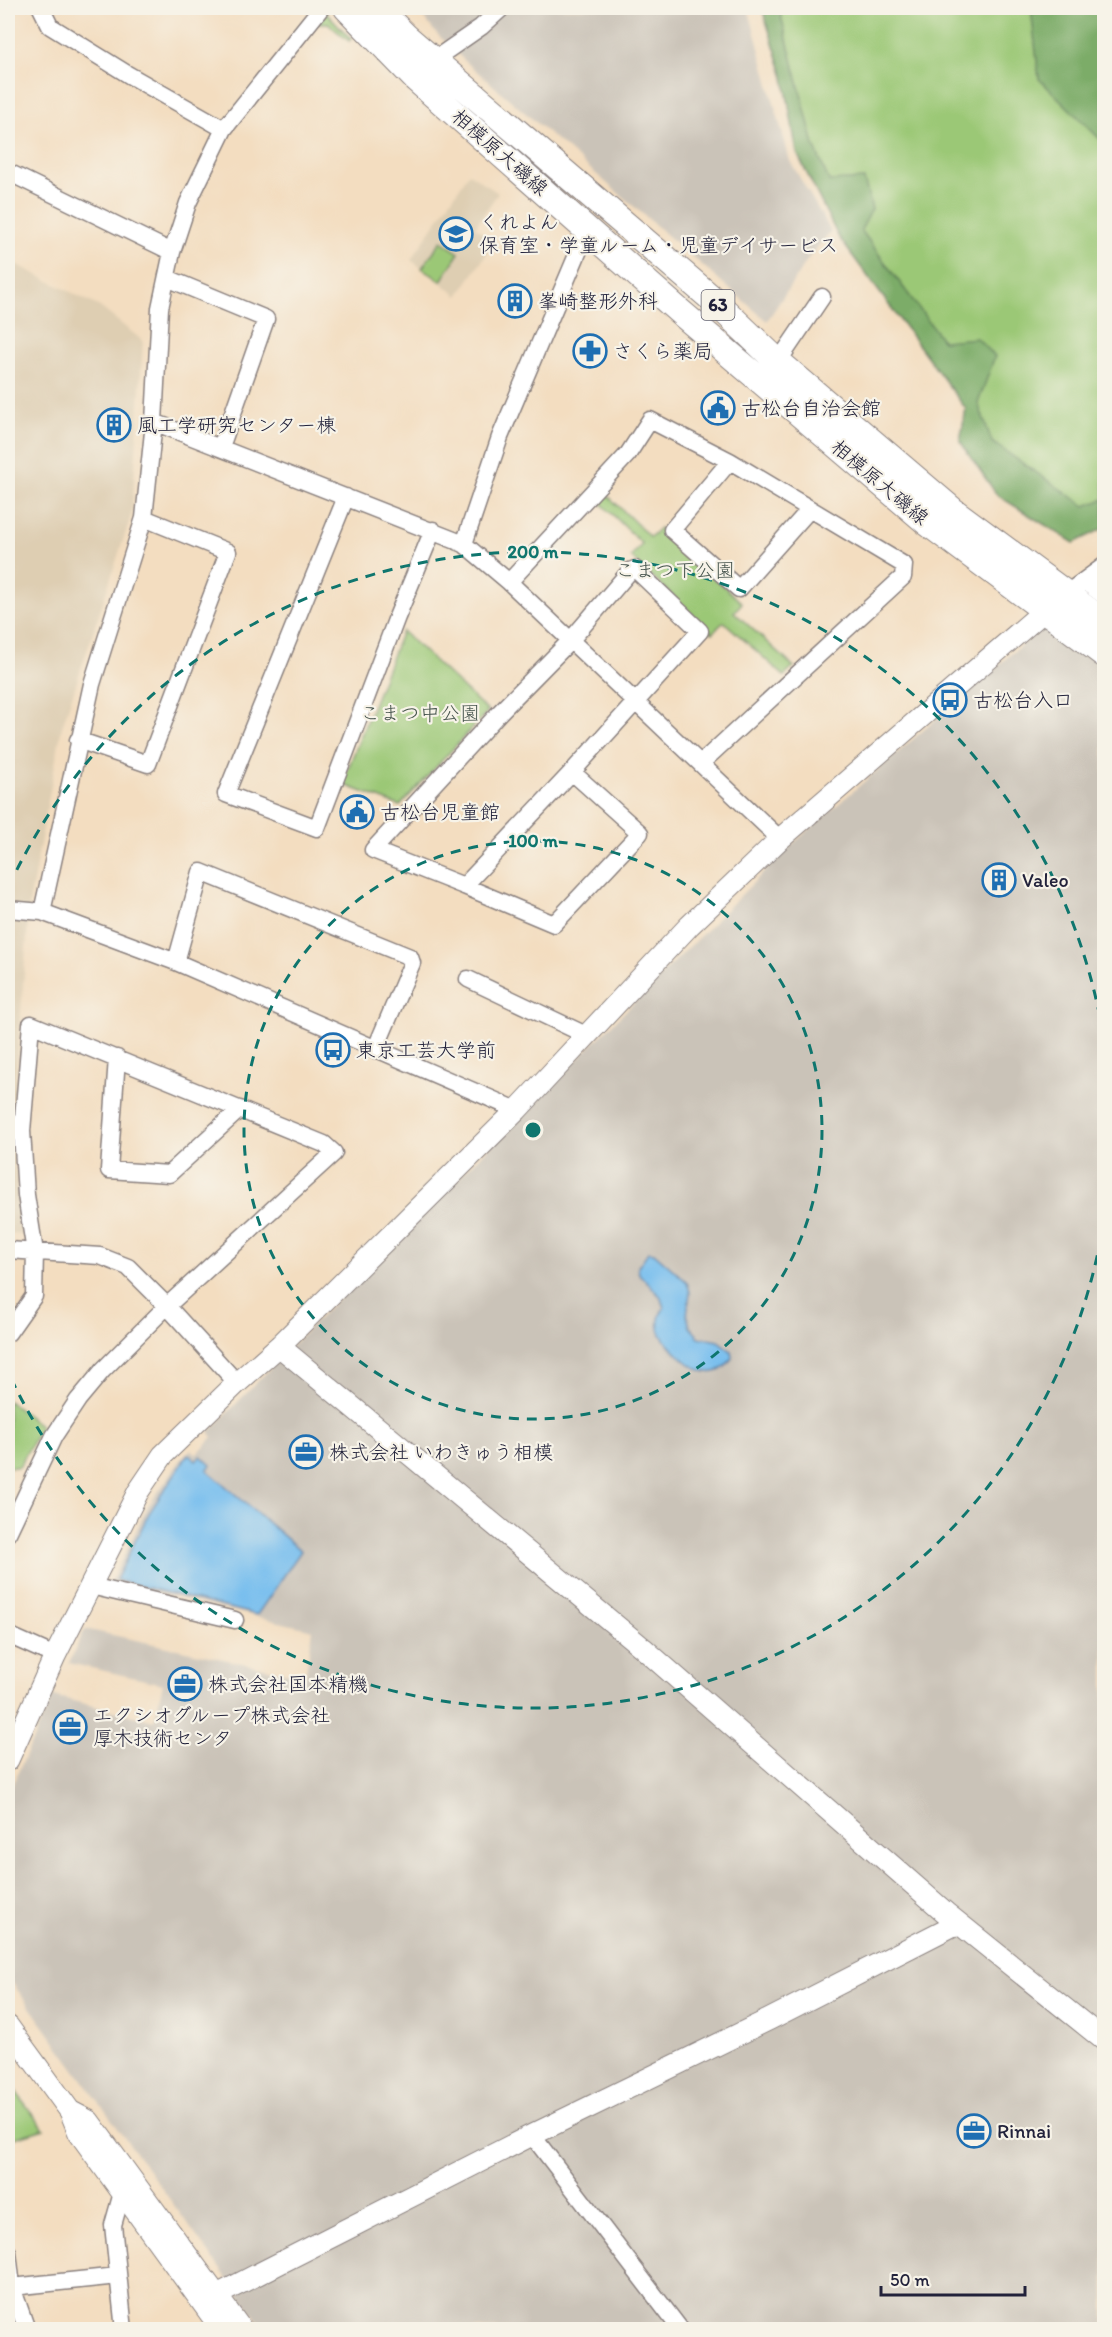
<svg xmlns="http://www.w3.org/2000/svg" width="1112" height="2337" viewBox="0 0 1112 2337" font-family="Itim,'Klee One',sans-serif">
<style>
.built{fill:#deceb2}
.industrial{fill:#cac3b8}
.green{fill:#9bc876;stroke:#5e7558;stroke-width:1.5}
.forest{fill:#7cac67;stroke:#4f6751;stroke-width:1.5}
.water{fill:#77beee;stroke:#4c7094;stroke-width:1.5}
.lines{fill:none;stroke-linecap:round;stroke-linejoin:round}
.minor-casing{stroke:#8a807e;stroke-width:19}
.tertiary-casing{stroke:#8a807e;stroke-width:23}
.primary-casing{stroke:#8a807e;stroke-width:28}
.minor{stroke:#fff;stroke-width:16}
.tertiary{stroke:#fff;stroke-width:21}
.primary{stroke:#fff;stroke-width:26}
.ring{fill:none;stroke:#0f766e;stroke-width:3;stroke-dasharray:10 8}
.labels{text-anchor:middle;stroke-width:4.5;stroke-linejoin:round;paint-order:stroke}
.shield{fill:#f7f3e8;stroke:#62616f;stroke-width:1.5}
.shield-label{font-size:18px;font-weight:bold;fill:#22223b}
.street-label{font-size:20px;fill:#22223b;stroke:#f7f3e8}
.poi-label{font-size:20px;fill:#22223b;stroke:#f7f3e8;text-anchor:start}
.park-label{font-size:20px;fill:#46544d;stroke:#f7f3e8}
.centre{fill:#0f766e;stroke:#f7f3e8;stroke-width:3}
.ring-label{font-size:18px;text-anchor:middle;font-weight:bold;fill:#0f766e;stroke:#f7f3e8;stroke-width:4.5;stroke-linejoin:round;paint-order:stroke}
</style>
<rect width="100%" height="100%" fill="#f7f3e8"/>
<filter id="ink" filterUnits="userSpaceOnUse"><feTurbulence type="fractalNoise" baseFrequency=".0167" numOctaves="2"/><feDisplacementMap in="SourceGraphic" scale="12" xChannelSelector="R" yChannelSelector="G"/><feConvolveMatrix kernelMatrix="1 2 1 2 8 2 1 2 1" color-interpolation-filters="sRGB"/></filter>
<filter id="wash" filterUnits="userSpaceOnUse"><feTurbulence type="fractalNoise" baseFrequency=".008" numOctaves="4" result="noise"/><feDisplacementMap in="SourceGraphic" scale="24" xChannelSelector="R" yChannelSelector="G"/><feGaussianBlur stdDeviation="1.35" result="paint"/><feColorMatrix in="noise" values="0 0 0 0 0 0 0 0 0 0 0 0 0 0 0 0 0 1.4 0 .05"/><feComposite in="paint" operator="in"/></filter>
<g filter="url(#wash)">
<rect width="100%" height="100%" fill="#f3ddc0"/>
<!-- built -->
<path class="built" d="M469,173L498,193L475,227L495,242L458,296L411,260Z
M8,260L100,307L143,341L132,513L62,727L30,898L11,1137L24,1235L8,1234Z
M8,2303L18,2329H8Z"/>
<!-- industrial -->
<path class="industrial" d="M415,8H748L790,161L831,231L812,253L767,321L466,62L437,34Z
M1048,622L1104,661V2329H264L8,1977V1794L53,1696L154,1721L163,1684L69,1663L85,1629L305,1677L313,1630L111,1582L148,1506L180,1461L191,1449L197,1454L213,1437L209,1432L308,1329L790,846Z"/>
<!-- green -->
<path class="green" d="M762,8H1104V528L1074,543L997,495L960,441L966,409L838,236L797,153L784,77Z
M326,12L351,39L349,41L327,23H317Z
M441,241L459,253L441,281L422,268Z
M605,493L650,537L660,528L742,603L734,612L794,667L784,676L724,622L712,633L631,557L642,544L598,500Z
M402,631L488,711L400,806L342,784Z
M8,1401L41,1426L19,1467H8Z
M8,2081L44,2129L8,2140Z"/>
<!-- forest -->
<path class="forest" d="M762,8H779L814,145L829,181L864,179L872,209L861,230L943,341L977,338L995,356L978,403L992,442L1085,506L1104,499V528L1074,543L997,495L960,441L966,409L838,236L797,153L784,77Z
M1031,8H1097L1104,18V143L1039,79Z"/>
<!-- water -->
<path class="water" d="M648,1252L654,1253L687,1282L690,1292L687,1315L690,1327L699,1337L718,1341L731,1351L732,1358C716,1383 697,1371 680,1356C665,1343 650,1328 664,1308L660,1296L639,1274L638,1267Z
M188,1454L196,1461L201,1456L211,1465L207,1470L301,1551L257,1615L116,1580L149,1513Z"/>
</g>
<g filter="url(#ink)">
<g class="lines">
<defs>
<path id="minor" d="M41,8L50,26L129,75L224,129
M432,61L481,27L502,8
M8,172L172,252
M167,278L266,319L221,447
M778,362L822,297
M154,422L464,544L509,582L780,839
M730,461L672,530L739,589L810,509
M346,497L226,794L317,828L397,617L433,530
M464,544L500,437L588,229
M1084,581L1104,596
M509,582L628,454L650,420L730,461L904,565L903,577L701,763
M1059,599L1104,566
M78,740L148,764L228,552L144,518
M464,886L373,850L500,712L570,641L630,571L635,569L700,631L572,772L464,886L554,924L640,833L572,772
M8,909L42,912L176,962L517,1110
M42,912L92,684L144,518L154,422L160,308L172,252L188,203L224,129L321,8
M176,962L201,872L410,957L412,963L375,1050
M468,979L588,1036
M117,1058L109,1170L169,1174L240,1109
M8,1250L100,1256L128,1267L167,1306L237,1383
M8,1333L34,1296L35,1252L26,1195L22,1131L31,1024L324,1144L334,1153L167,1306L103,1370L78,1400L54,1436L8,1533
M91,1586L235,1620
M8,1635L55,1656
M532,2135L681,2330
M8,2252L12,2287L27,2330
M12,2287L118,2276
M124,2330L113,2225L122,2193L128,2189"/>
<path id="tertiary" d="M279,1346L643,1648L946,1913L1104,2040
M8,1760L55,1656L138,1492L163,1455L237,1383L279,1346L517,1110L689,926L780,839L1045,610
M8,2026L70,2111L79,2133L222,2330
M70,2111L89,2121L242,2330
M204,2304L217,2295L532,2135L770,2019L958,1923"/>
<path id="primary" d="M347,8L416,79L679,311L928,523L1104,654
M377,8L406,37L710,297L778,362L952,510L1104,622"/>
</defs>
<!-- minor casing -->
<use href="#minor" class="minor-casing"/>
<!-- tertiary casing -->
<use href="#tertiary" class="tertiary-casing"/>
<!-- primary casing -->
<use href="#primary" class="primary-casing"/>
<!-- minor -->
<use href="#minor" class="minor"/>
<!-- tertiary -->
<use href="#tertiary" class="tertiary"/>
<!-- primary -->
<use href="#primary" class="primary"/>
</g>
</g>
<!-- distance rings -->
<g class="ring">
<circle cx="533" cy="1130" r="289"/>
<path d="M1104 1220A578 578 0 0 1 9 1374M9 886A578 578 0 0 1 1104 1040"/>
</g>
<!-- icons -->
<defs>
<symbol id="school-ring" viewBox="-11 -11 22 22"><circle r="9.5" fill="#f7f3e8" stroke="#1f6fb2" stroke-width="1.5"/><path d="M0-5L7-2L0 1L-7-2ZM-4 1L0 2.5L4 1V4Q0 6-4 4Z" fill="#1f6fb2"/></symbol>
<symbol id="building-ring" viewBox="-11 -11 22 22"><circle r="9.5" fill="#f7f3e8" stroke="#1f6fb2" stroke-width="1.5"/><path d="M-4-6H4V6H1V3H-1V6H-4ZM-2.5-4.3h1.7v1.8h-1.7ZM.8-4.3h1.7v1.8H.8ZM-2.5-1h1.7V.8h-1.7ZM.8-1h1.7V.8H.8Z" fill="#1f6fb2"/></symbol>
<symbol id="pharmacy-ring" viewBox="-11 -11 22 22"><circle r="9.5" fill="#f7f3e8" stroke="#1f6fb2" stroke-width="1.5"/><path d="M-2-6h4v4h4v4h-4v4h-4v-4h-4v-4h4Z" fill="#1f6fb2"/></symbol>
<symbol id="civic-ring" viewBox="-11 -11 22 22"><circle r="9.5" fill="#f7f3e8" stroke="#1f6fb2" stroke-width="1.5"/><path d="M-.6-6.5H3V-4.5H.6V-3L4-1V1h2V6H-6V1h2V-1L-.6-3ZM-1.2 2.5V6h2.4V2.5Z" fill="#1f6fb2"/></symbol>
<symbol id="bus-ring" viewBox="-11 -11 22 22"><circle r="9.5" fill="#f7f3e8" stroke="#1f6fb2" stroke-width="1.5"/><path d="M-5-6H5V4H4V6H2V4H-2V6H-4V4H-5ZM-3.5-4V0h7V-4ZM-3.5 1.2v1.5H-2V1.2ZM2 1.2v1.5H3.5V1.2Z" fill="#1f6fb2"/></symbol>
<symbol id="office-ring" viewBox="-11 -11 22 22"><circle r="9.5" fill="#f7f3e8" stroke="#1f6fb2" stroke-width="1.5"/><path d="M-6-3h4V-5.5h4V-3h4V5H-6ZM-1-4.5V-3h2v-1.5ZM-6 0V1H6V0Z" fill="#1f6fb2"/></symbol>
</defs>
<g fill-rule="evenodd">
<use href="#school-ring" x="437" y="215" width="38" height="38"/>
<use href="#building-ring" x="496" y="282" width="38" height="38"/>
<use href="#pharmacy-ring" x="571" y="332" width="38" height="38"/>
<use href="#civic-ring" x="699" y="389" width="38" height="38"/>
<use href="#building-ring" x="95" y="406" width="38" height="38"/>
<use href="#bus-ring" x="931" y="681" width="38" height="38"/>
<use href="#civic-ring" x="338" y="793" width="38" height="38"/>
<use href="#building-ring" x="980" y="861" width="38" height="38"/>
<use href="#bus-ring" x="314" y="1031" width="38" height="38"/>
<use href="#office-ring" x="287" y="1433" width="38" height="38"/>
<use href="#office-ring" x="166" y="1665" width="38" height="38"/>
<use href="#office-ring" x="51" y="1708" width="38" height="38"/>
<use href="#office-ring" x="955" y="2112" width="38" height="38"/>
</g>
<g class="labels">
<!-- shield labels -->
<rect class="shield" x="701.5" y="290" width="33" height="30" rx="4.5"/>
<g class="shield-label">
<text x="718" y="311">63</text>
</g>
<!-- street labels -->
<g class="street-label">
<text transform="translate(500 152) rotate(41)" y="7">相模原大磯線</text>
<text transform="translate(880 482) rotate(40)" y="7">相模原大磯線</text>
</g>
<!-- poi labels -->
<g class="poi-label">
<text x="479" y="229">くれよん<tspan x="479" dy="23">保育室・学童ルーム・児童デイサービス</tspan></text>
<text x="538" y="308">峯崎整形外科</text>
<text x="613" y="358">さくら薬局</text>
<text x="741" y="415">古松台自治会館</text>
<text x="137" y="432">風工学研究センター棟</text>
<text x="973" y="707">古松台入口</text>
<text x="380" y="819">古松台児童館</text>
<text x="1022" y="887">Valeo</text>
<text x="356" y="1057">東京工芸大学前</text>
<text x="329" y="1459">株式会社 いわきゅう相模</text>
<text x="208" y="1691">株式会社国本精機</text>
<text x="93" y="1722">エクシオグループ株式会社<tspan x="93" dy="23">厚木技術センタ</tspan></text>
<text x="997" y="2138">Rinnai</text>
</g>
<!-- park labels -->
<g class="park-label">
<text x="675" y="577">こまつ下公園</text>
<text x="420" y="720">こまつ中公園</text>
</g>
</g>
<circle cx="533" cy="1130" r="9" class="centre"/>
<g class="ring-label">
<text x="533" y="558">200 m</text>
<text x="533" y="847">100 m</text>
</g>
<!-- margin -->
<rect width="1112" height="2337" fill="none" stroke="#f7f3e8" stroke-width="30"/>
<!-- scale -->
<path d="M881 2286v9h144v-9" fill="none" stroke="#22223b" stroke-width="3"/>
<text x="890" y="2286" font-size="18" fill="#22223b" stroke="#f7f3e8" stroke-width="4.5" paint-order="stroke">50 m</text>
</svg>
